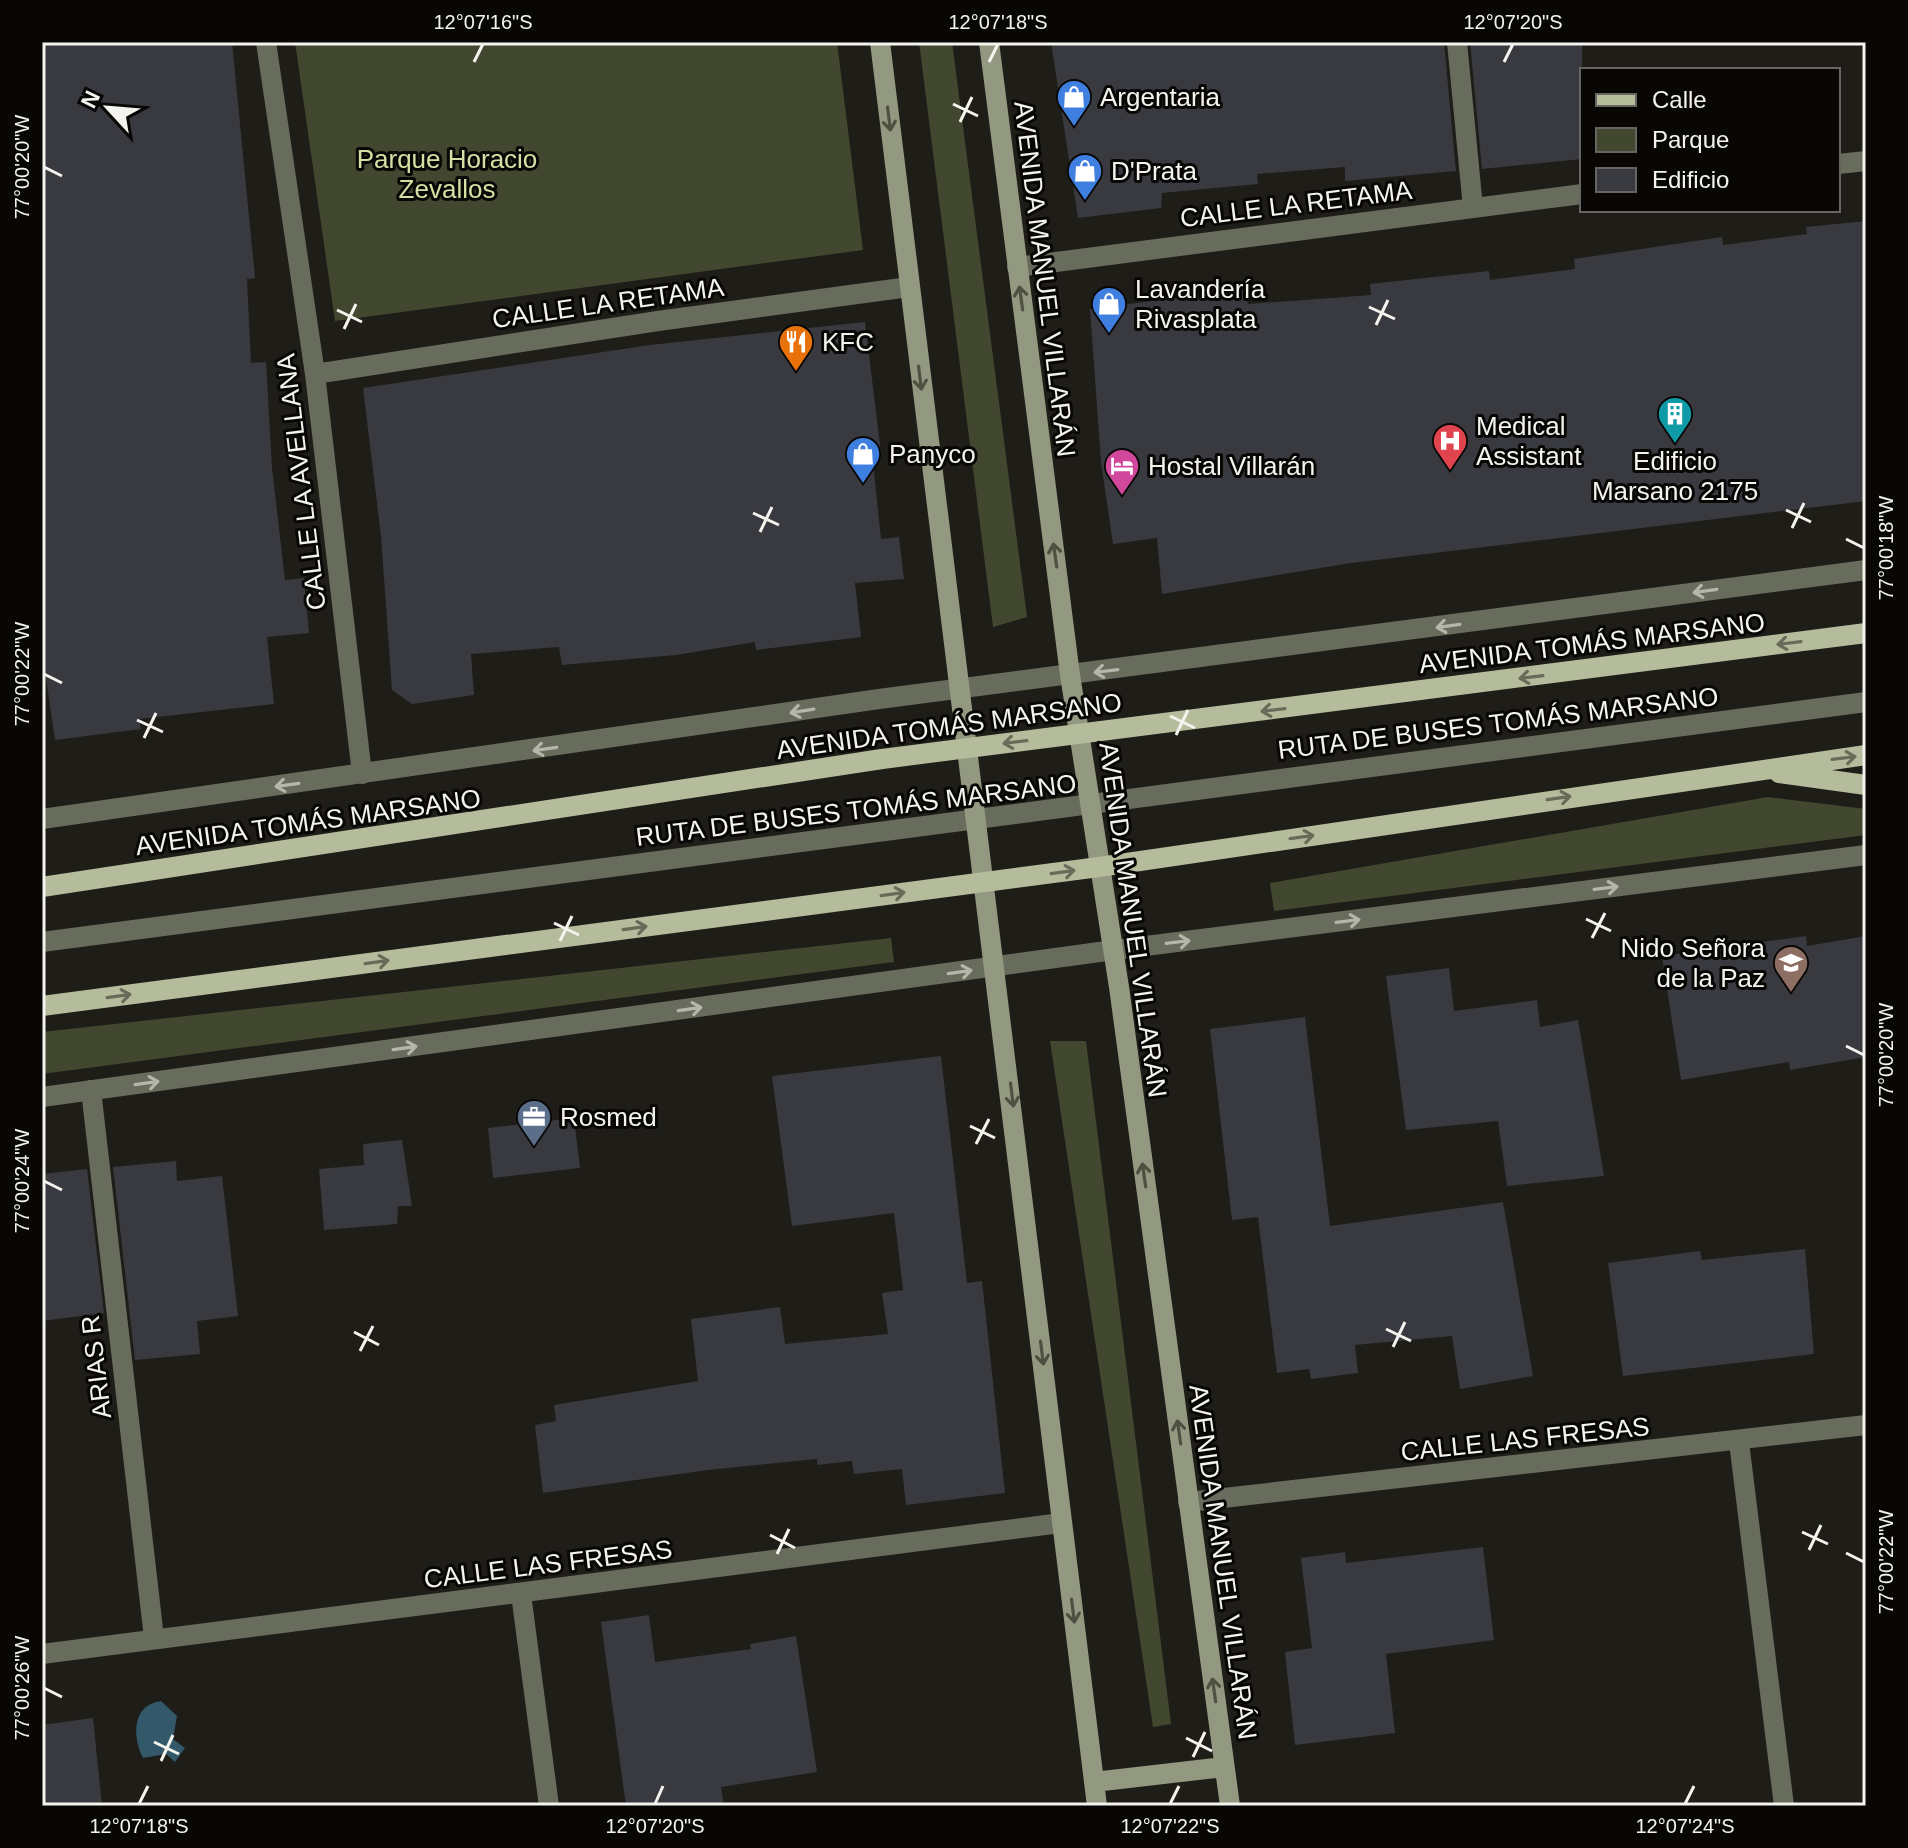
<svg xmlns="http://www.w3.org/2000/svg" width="1908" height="1848" viewBox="0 0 1908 1848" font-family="Helvetica,sans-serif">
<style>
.green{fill:#424730}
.water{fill:#32586a}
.building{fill:#393940}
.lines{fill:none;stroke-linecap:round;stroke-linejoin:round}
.service{stroke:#686c5c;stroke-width:20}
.pedestrian{stroke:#686c5c;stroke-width:20}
.minor{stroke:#686c5c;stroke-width:20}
.tertiary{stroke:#686c5c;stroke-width:20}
.secondary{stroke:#939980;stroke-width:20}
.primary{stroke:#b5bc9c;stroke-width:20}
.oneway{stroke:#4e5042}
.oneway2{stroke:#b5b6ac}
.oneway3{stroke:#676b58}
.ticks{fill:none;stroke:#f4f3ee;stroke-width:3}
.labels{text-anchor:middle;stroke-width:6;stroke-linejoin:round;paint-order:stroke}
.poi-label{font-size:26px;fill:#f4f3ee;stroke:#080705;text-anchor:start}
.park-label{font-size:26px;fill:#d2e1a3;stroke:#080705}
.street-label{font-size:26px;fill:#f4f3ee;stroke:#080705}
.neatline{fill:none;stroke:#f4f3ee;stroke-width:3}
.ticks-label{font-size:20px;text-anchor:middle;fill:#f4f3ee}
</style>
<rect width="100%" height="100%" fill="#1f1d17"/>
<!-- green -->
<path class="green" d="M295,42H837L863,250L335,321Z
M919,42H952L1027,617L993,627Z
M1768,797L1866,809V835L1274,911L1270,883Z
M891,938L894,962L42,1074V1032Z
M1050,1041H1086L1171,1724L1153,1727Z"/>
<!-- water -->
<path class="water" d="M161,1701L177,1716L173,1739L185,1748L175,1762L166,1754L143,1758C132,1736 132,1705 161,1701Z"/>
<!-- building -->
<path class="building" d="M42,42H232L255,278L247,279L251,363L266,362L272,468L285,580L304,578L309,633L267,637L274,704L139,719L141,729L55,740L42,651Z
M1051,42H1444L1456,171L1345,181V167L1257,174L1258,184L1162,193L1161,208L1078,218Z
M1470,42H1582V159L1482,169Z
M1866,221V501L1351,563L1162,594L1157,538L1113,544L1101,462L1090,309L1246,289L1248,304L1371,295L1370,284L1489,271L1490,280L1575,269L1574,259L1722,237L1723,245L1807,234L1806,227Z
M865,322L881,453H872L881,539L899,537L904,579L855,583L861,637L756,650L755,642L676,655L562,665L559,647L471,654L474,695L412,704L392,690L381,536L363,388L650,345Z
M1806,936L1807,946L1866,936V1057L1790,1070L1789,1062L1681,1080L1662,956Z
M1449,968L1454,1011L1537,1000L1540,1027L1578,1020L1604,1176L1507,1186L1498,1121L1406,1130L1386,976Z
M1305,1017L1330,1226L1503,1202L1533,1376L1460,1389L1452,1336L1355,1345L1358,1373L1311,1379L1309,1369L1277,1373L1258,1217L1232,1220L1210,1029Z
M941,1056L967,1283L982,1281L1005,1493L906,1505L902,1469L854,1474L852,1461L817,1465V1459L708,1470L543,1493L535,1425L556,1421L554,1405L698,1381L691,1319L780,1307L785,1344L888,1334L882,1293L903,1290L894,1213L792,1226L772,1076Z
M574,1118L580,1168L493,1178L488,1128Z
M402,1140L412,1206H398L397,1224L324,1230L319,1169L364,1165L363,1144Z
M176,1161L177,1181L222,1176L238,1316L197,1321L200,1354L135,1360L113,1167Z
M87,1169L104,1313L42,1321V1174Z
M1805,1249L1814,1354L1623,1376L1608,1263L1700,1251L1702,1260Z
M1483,1547L1494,1640L1386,1654L1395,1733L1295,1745L1285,1652L1312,1648L1301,1558L1345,1552L1346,1563Z
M649,1615L655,1662L751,1649L750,1644L796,1636L817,1772L721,1787L724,1806H626L601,1622Z
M93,1718L102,1806H42V1725Z"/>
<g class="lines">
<!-- service -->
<path class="service" d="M42,942L1866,702"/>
<!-- pedestrian -->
<path class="pedestrian" d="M91,1090L154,1638"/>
<!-- minor -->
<path class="minor" d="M266,42L315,374L362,774
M1457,42L1473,208
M1838,164L1866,161
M1017,267L1582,194
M315,374L658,321L909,287
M1739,1442L1784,1806
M1188,1502L1866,1425
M521,1594L549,1806
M42,1654L1061,1523"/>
<!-- tertiary -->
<path class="tertiary" d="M42,819L879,699L1866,570
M42,1097L1114,950L1866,855"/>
<!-- secondary -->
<path class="secondary" d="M880,42C950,630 1030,1217 1097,1806
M989,42L1070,675L1119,987L1230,1806
M1094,1782L1224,1767"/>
<!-- primary -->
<path class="primary" d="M1779,773L1866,785
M42,887L882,759L1866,633
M42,1006L1099,867L1866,755"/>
</g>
<!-- one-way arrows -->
<defs><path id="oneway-shaft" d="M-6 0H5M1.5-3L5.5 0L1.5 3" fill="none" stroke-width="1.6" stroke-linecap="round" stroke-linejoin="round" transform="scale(2)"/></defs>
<g class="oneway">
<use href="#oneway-shaft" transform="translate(889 119) rotate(83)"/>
<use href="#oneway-shaft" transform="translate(1021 298) rotate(-98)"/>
<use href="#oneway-shaft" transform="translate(920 378) rotate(83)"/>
<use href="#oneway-shaft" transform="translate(1055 555) rotate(-98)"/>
<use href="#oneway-shaft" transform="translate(1012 1095) rotate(83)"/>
<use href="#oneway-shaft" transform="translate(1144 1175) rotate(-98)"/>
<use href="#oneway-shaft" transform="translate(1042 1353) rotate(83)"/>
<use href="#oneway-shaft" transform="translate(1179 1432) rotate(-98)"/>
<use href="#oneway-shaft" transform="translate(1073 1611) rotate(83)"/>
<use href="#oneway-shaft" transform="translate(1214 1690) rotate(-98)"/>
</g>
<g class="oneway2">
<use href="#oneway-shaft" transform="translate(1705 591) rotate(172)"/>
<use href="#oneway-shaft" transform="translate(1448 626) rotate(172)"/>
<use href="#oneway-shaft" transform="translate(1106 671) rotate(173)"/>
<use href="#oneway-shaft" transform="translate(802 711) rotate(171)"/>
<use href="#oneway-shaft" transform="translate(545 749) rotate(172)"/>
<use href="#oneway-shaft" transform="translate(287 785) rotate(172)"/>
<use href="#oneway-shaft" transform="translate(1606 888) rotate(-7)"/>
<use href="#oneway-shaft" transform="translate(1348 921) rotate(-7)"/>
<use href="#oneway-shaft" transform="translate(1178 942) rotate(-7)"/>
<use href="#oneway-shaft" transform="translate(960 972) rotate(-8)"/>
<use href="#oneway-shaft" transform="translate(690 1009) rotate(-8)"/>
<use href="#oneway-shaft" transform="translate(405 1048) rotate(-8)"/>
<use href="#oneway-shaft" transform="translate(147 1083) rotate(-8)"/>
</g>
<g class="oneway3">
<use href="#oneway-shaft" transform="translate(1789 643) rotate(173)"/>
<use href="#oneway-shaft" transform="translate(1531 677) rotate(173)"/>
<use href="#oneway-shaft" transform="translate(1273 710) rotate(173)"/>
<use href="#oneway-shaft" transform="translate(1015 742) rotate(173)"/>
<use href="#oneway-shaft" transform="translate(1844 758) rotate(-7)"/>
<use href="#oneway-shaft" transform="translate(1559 798) rotate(-8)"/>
<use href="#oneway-shaft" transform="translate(1302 837) rotate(-8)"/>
<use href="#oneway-shaft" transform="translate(1063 872) rotate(-8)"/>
<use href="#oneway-shaft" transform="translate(893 894) rotate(-8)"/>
<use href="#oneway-shaft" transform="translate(635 928) rotate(-8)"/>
<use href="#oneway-shaft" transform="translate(377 962) rotate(-8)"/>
<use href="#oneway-shaft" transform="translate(119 996) rotate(-8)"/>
</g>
<!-- ticks -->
<path class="ticks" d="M474,62L483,44M989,62L998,44M1504,62L1513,44M953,104L978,116M960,122L972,97M44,167L62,176M1369,307L1395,319M337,310L362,322M1376,325L1388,300M344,329L356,304M1786,510L1811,522M753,513L779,525M1792,528L1804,503M760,532L772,507M1846,539L1864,548M44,674L62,683M1170,716L1195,728M137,720L163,732M1176,735L1188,710M144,738L156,713M1586,919L1611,931M554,923L579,935M1592,938L1605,913M560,941L572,916M1846,1046L1864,1055M970,1126L995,1138M976,1144L989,1119M44,1181L62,1190M1386,1329L1411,1341M354,1332L379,1345M1393,1347L1405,1322M360,1351L373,1326M1802,1532L1828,1544M770,1535L795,1548M1809,1550L1821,1525M1846,1553L1864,1562M777,1554L789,1529M44,1688L62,1697M1186,1738L1212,1751M154,1742L179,1754M1193,1757L1205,1732M161,1761L173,1735M139,1804L148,1786M655,1804L663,1786M1170,1804L1179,1786M1685,1804L1694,1786"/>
<!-- icons -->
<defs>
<symbol id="shop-pin" viewBox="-11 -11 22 30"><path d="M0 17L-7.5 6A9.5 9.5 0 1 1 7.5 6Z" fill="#3f7fe0" stroke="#080705"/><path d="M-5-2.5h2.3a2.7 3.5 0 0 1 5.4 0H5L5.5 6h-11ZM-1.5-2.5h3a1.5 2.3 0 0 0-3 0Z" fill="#fff"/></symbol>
<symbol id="restaurant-pin" viewBox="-11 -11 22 30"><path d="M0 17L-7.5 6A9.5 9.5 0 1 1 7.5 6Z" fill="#e8710a" stroke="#080705"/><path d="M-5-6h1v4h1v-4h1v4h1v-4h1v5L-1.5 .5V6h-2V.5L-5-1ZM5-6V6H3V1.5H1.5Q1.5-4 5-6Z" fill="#fff"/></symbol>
<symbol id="building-pin" viewBox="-11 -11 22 30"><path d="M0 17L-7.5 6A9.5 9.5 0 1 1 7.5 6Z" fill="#0f9aa8" stroke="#080705"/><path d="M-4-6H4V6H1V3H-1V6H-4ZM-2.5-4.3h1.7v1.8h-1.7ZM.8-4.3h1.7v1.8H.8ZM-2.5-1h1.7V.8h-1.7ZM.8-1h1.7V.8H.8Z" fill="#fff"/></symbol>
<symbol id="hospital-pin" viewBox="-11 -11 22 30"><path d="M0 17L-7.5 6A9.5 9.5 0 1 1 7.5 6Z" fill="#e0444e" stroke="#080705"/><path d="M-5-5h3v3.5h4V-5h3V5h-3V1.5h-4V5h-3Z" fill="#fff"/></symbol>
<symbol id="hotel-pin" viewBox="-11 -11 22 30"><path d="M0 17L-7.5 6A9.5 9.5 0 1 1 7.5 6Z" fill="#d1479c" stroke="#080705"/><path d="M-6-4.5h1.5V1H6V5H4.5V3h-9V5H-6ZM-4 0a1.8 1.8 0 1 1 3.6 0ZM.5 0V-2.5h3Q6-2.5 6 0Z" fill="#fff"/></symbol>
<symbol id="school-pin" viewBox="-11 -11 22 30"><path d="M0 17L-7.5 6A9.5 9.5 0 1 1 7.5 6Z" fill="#8d6e63" stroke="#080705"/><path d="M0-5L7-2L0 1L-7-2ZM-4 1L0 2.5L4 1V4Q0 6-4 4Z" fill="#fff"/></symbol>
<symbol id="office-pin" viewBox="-11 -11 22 30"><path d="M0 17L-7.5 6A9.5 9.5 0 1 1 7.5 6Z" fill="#5c6f8a" stroke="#080705"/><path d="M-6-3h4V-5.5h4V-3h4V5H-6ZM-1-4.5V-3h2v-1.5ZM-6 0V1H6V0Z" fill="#fff"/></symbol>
</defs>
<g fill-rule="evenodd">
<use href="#shop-pin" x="1054" y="77" width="40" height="54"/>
<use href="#shop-pin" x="1065" y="151" width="40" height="54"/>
<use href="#shop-pin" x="1089" y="284" width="40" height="54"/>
<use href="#restaurant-pin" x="776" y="322" width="40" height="54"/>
<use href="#building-pin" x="1655" y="394" width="40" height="54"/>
<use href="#hospital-pin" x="1430" y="421" width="40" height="54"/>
<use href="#shop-pin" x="843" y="434" width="40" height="54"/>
<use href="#hotel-pin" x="1102" y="446" width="40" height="54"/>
<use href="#school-pin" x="1771" y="943" width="40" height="54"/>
<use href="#office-pin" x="514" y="1097" width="40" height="54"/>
</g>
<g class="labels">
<!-- poi labels -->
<g class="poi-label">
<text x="1100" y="106">Argentaria</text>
<text x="1111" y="180">D'Prata</text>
<text x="1135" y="298">Lavandería<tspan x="1135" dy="30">Rivasplata</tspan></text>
<text x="822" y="351">KFC</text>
<text x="1476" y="435">Medical<tspan x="1476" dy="30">Assistant</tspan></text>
<text x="889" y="463">Panyco</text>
<text x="1675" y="470" text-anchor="middle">Edificio<tspan x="1675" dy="30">Marsano 2175</tspan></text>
<text x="1148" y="475">Hostal Villarán</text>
<text x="1765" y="957" text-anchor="end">Nido Señora<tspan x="1765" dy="30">de la Paz</tspan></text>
<text x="560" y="1126">Rosmed</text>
</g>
<!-- park labels -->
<g class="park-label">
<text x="447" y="168">Parque Horacio<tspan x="447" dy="30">Zevallos</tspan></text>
</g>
<!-- street labels -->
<g class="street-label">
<text transform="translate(1296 204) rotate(-7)" y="9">CALLE LA RETAMA</text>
<text transform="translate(1045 279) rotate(83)" y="9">AVENIDA MANUEL VILLARÁN</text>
<text transform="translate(608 303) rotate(-8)" y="9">CALLE LA RETAMA</text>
<text transform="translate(301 482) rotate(-97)" y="9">CALLE LA AVELLANA</text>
<text transform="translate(1592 643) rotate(-7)" y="9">AVENIDA TOMÁS MARSANO</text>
<text transform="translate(1498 723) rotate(-7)" y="9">RUTA DE BUSES TOMÁS MARSANO</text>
<text transform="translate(949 726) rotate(-8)" y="9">AVENIDA TOMÁS MARSANO</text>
<text transform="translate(856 810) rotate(-7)" y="9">RUTA DE BUSES TOMÁS MARSANO</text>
<text transform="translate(308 822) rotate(-8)" y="9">AVENIDA TOMÁS MARSANO</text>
<text transform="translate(1133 920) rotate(82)" y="9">AVENIDA MANUEL VILLARÁN</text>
<text transform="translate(96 1367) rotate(-97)" y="9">ARIAS R</text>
<text transform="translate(1525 1439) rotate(-6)" y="9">CALLE LAS FRESAS</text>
<text transform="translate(1223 1562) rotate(82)" y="9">AVENIDA MANUEL VILLARÁN</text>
<text transform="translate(548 1564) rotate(-7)" y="9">CALLE LAS FRESAS</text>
</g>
</g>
<!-- border -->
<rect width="1908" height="1848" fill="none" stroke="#080705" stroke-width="88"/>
<!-- legend -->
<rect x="1580" y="68" width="260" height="144" fill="#080705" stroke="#666562" stroke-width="2"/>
<rect x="1596" y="94" width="40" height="12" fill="#b5bc9c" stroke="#666562" stroke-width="2"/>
<text x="1652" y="108" font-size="24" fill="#f4f3ee">Calle</text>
<rect x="1596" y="128" width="40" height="24" fill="#424730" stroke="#666562" stroke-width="2"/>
<text x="1652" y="148" font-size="24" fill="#f4f3ee">Parque</text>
<rect x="1596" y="168" width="40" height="24" fill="#393940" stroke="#666562" stroke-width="2"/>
<text x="1652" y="188" font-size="24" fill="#f4f3ee">Edificio</text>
<!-- north arrow -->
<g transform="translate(108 108) rotate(296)" stroke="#080705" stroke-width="6" paint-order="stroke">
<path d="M0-6L14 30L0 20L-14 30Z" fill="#f4f3ee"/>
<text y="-12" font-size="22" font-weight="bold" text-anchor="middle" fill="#f4f3ee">N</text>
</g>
<rect x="44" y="44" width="1820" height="1760" class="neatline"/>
<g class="ticks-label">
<text x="483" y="29">12°07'16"S</text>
<text x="998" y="29">12°07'18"S</text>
<text x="1513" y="29">12°07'20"S</text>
<text transform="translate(22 167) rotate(-90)" y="7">77°00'20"W</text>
<text transform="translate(1886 548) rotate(-90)" y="7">77°00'18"W</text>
<text transform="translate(22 674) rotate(-90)" y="7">77°00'22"W</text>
<text transform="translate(1886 1055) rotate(-90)" y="7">77°00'20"W</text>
<text transform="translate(22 1181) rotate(-90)" y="7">77°00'24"W</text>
<text transform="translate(1886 1562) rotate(-90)" y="7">77°00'22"W</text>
<text transform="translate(22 1688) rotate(-90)" y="7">77°00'26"W</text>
<text x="139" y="1833">12°07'18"S</text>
<text x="655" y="1833">12°07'20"S</text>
<text x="1170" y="1833">12°07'22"S</text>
<text x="1685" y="1833">12°07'24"S</text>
</g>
</svg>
